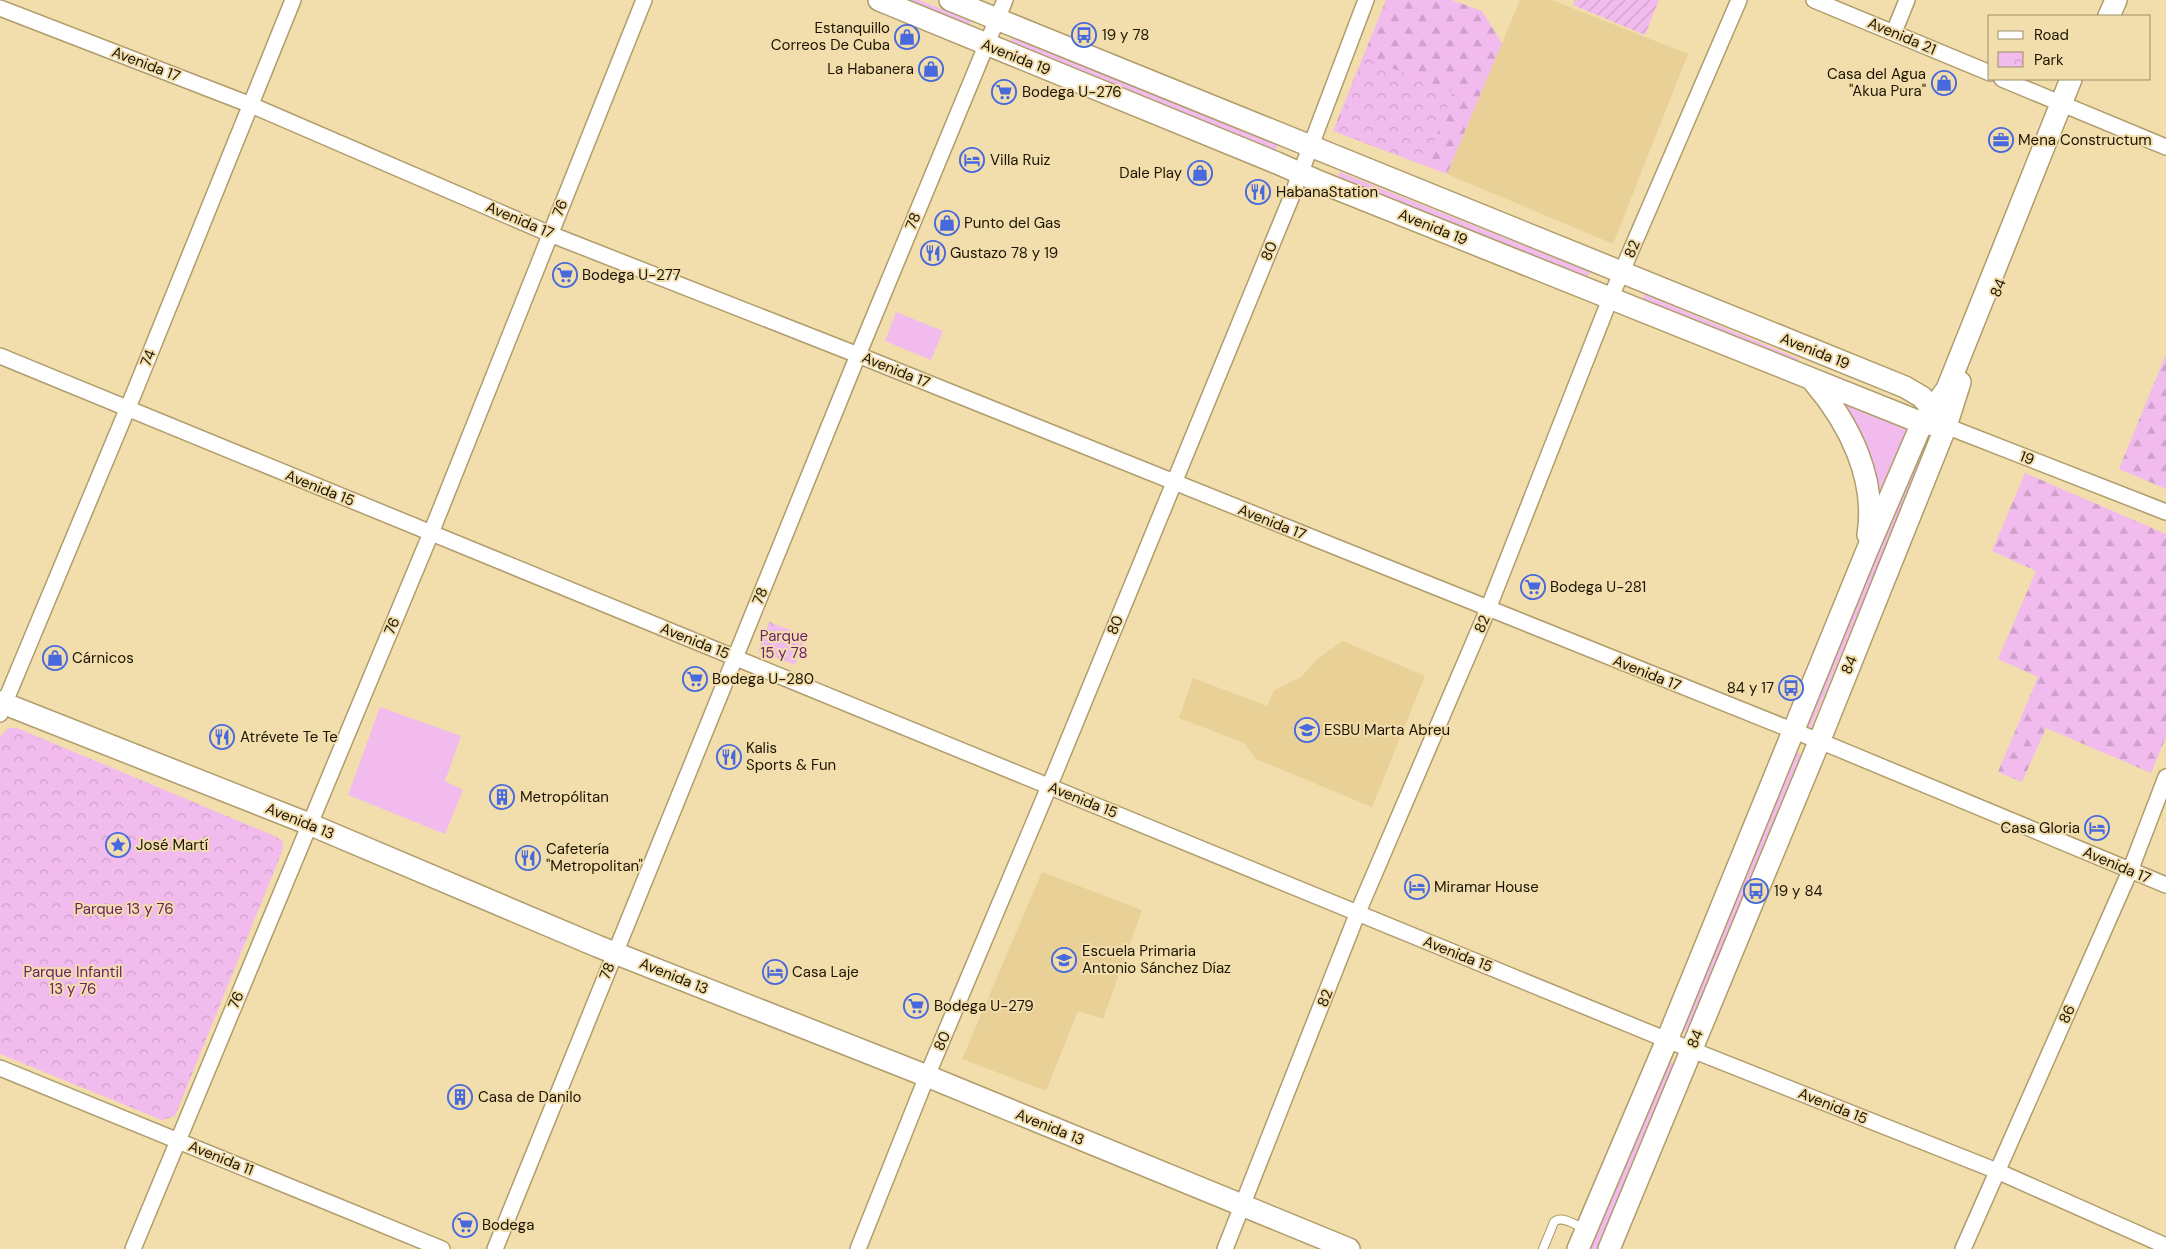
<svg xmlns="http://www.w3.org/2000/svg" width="2166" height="1249" viewBox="0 0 2166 1249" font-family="'DM Sans',sans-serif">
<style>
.built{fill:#e8d097}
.grass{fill:#f1bbee}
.forest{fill:url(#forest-firs)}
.park{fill:url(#park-crowns)}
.garden{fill:url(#garden-furrows)}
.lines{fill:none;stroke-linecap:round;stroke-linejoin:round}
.lane-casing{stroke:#b09c6c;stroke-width:10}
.street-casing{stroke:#b09c6c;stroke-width:18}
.secondary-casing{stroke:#b09c6c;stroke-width:24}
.lane{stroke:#fff;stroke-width:8}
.street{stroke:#fff;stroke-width:15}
.secondary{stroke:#fff;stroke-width:21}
.labels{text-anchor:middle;stroke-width:4;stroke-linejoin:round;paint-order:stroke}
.poi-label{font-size:15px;fill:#1c1403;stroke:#f2deac;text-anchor:start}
.street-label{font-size:15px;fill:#1c1403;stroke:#f2deac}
.park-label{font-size:15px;fill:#6c206c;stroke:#f2deac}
</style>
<defs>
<pattern id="forest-firs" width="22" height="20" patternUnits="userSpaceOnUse" patternTransform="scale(1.25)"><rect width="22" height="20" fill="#f1bbee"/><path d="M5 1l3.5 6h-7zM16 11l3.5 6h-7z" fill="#cea0ca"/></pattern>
<pattern id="park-crowns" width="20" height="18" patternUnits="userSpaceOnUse" patternTransform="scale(1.25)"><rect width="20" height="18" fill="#f1bbee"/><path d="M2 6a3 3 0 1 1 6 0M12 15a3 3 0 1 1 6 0" fill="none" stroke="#cea0ca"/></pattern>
<pattern id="garden-furrows" width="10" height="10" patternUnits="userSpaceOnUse" patternTransform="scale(1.25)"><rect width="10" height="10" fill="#f1bbee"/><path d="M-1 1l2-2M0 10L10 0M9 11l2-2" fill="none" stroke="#cea0ca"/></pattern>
</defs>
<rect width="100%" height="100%" fill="#f2deac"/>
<!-- built -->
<path class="built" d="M1520,0H1552L1688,54L1613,244L1447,174Z
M1343,641L1425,676L1372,807L1256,759L1244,743L1179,718L1193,678L1267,706L1274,690L1301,677L1317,659Z
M1042,872L1142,910L1103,1019L1078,1011L1046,1091L962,1059Z"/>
<!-- grass -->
<path class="grass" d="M902,0H919L971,21L969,27Z
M1012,38L1278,143L1276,150L1010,43Z
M1340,172L1590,272L1587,278L1337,178Z
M1644,294L1799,359L1798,364L1643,300Z
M896,312L943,331L931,360L885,341Z
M1811,378L1922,423L1867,543L1866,484Z
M1914,460L1921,461L1806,739L1802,738Z
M380,707L461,736L445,781L463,790L445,834L348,795Z
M1796,752L1801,754L1687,1031L1681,1030Z
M1666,1061L1674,1064L1598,1249H1590Z"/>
<!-- forest -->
<path class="forest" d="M1386,0H1452L1482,11L1502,43L1447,174L1333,131Z
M2166,354V489L2119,469Z
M2025,473L2166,534V737L2151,773L2046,728L2022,782L1998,772L2038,677L1998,659L2036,571L1992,551Z"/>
<!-- park -->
<path class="park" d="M1363,57L1453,92L1425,166L1335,131Z
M769,622L806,636L795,665L758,650Z
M8,728H17L277,837L282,841L283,849L175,1116L162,1120L0,1054V737Z"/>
<!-- garden -->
<path class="garden" d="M1575,0H1659L1645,35L1573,5Z"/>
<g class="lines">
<defs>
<path id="lane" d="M1543,1249L1554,1222C1562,1215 1576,1225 1585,1229"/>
<path id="street" d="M1814,0L1990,73
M0,8L251,105L550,234L858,355L1839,749L2166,885
M1894,32L1907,0
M2002,79L2166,147
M0,356L1667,1040L1997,1171L2166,1246
M1946,426L2166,512
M0,714L134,393L293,0
M0,1068L442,1249
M133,1249L431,533L644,0
M495,1249L858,355L1005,0
M858,1249L927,1076L1056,770L1291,198L1366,0
M1225,1249L1358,912L1488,609L1610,299L1739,0
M1963,1249L2130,871L2166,777"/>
<path id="secondary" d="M879,0L1277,163L1320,182L1922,423L1936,425
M950,0L1905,387L1922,397L1941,420
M2109,16L2116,0
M1813,381C1849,423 1877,478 1868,535
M0,702L309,824L597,946L927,1076L1349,1249
M1578,1249L1667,1040L1866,553L1922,423L1947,389L2071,79
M1609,1249L1819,742L1946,426L1960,382"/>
</defs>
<!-- lane casing -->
<use href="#lane" class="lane-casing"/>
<!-- street casing -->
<use href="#street" class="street-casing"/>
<!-- secondary casing -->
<use href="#secondary" class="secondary-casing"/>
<!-- lane -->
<use href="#lane" class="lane"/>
<!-- street -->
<use href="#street" class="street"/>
<!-- secondary -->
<use href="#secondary" class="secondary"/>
</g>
<!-- icons -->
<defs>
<symbol id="bus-ring" viewBox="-11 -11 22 22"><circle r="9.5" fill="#f2deac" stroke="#4869dd" stroke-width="1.5"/><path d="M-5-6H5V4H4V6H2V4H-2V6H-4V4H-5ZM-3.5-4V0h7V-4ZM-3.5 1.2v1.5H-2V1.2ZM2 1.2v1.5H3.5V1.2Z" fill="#4869dd"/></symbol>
<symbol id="shop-ring" viewBox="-11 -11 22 22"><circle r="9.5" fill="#f2deac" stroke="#4869dd" stroke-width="1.5"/><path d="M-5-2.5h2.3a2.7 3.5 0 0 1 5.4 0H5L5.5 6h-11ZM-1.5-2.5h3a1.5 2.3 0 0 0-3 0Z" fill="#4869dd"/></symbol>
<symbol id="supermarket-ring" viewBox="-11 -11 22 22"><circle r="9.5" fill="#f2deac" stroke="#4869dd" stroke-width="1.5"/><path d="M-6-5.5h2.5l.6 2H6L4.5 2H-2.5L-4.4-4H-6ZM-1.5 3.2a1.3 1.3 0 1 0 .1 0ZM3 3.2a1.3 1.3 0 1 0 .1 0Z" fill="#4869dd"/></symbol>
<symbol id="office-ring" viewBox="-11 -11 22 22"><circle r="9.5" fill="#f2deac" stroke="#4869dd" stroke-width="1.5"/><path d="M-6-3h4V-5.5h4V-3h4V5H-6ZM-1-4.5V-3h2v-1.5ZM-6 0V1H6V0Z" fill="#4869dd"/></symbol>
<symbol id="hotel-ring" viewBox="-11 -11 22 22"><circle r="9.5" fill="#f2deac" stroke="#4869dd" stroke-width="1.5"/><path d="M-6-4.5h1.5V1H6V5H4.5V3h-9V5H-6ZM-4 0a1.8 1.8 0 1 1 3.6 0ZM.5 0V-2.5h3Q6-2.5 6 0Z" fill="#4869dd"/></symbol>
<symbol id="restaurant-ring" viewBox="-11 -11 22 22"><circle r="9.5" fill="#f2deac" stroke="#4869dd" stroke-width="1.5"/><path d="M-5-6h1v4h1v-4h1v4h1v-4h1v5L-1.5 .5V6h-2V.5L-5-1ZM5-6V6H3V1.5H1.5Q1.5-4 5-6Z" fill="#4869dd"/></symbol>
<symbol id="school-ring" viewBox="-11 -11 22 22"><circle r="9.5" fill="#f2deac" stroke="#4869dd" stroke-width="1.5"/><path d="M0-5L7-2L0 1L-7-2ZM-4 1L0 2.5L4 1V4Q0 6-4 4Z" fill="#4869dd"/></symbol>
<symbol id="building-ring" viewBox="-11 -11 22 22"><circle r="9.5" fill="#f2deac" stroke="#4869dd" stroke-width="1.5"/><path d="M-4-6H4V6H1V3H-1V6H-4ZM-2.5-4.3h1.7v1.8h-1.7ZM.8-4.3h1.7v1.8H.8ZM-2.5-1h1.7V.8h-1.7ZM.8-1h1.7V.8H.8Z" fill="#4869dd"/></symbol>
<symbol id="sight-ring" viewBox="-11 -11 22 22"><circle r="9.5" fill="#f2deac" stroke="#4869dd" stroke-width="1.5"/><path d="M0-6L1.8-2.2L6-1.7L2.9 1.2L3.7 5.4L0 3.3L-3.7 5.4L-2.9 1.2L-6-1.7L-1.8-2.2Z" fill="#4869dd"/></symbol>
</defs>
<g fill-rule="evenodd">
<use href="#bus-ring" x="1070" y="21" width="28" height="28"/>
<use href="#shop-ring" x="893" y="23" width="28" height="28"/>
<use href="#shop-ring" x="917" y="55" width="28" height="28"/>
<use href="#shop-ring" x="1930" y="69" width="28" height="28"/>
<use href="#supermarket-ring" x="990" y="78" width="28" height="28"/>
<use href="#office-ring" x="1987" y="126" width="28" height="28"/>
<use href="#hotel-ring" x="958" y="146" width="28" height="28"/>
<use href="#shop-ring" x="1186" y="159" width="28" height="28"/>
<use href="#restaurant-ring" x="1244" y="178" width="28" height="28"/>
<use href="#shop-ring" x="933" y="209" width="28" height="28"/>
<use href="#restaurant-ring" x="919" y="239" width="28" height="28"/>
<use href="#supermarket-ring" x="551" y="261" width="28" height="28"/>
<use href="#supermarket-ring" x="1519" y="573" width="28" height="28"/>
<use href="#shop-ring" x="41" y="644" width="28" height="28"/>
<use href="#supermarket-ring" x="681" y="665" width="28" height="28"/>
<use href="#bus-ring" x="1777" y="674" width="28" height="28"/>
<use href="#school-ring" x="1293" y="716" width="28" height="28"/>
<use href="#restaurant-ring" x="208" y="723" width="28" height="28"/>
<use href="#restaurant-ring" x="715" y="743" width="28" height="28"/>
<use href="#building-ring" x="488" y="783" width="28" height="28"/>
<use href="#hotel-ring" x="2083" y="814" width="28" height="28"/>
<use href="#sight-ring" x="104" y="831" width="28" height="28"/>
<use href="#restaurant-ring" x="514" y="844" width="28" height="28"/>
<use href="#hotel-ring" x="1403" y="873" width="28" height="28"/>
<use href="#bus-ring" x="1742" y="877" width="28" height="28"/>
<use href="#school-ring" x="1050" y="946" width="28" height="28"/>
<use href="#hotel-ring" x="761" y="958" width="28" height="28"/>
<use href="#supermarket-ring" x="902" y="992" width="28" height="28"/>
<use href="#building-ring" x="446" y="1083" width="28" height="28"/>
<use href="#supermarket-ring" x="451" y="1211" width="28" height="28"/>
</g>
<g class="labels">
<!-- poi labels -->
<g class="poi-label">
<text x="890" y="33" text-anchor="end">Estanquillo<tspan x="890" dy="17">Correos De Cuba</tspan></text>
<text x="1102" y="40">19 y 78</text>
<text x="914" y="74" text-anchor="end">La Habanera</text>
<text x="1926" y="79" text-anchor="end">Casa del Agua<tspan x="1926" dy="17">"Akua Pura"</tspan></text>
<text x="1022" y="97">Bodega U-276</text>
<text x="2018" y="145">Mena Constructum</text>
<text x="990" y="165">Villa Ruiz</text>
<text x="1182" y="178" text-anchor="end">Dale Play</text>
<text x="1276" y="197">HabanaStation</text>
<text x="964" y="228">Punto del Gas</text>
<text x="950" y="258">Gustazo 78 y 19</text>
<text x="582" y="280">Bodega U-277</text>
<text x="1550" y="592">Bodega U-281</text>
<text x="72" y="663">Cárnicos</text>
<text x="712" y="684">Bodega U-280</text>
<text x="1774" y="693" text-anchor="end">84 y 17</text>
<text x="1324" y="735">ESBU Marta Abreu</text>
<text x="240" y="742">Atrévete Te Te</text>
<text x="746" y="753">Kalis<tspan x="746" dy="17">Sports &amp; Fun</tspan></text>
<text x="520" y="802">Metropólitan</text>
<text x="2080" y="833" text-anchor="end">Casa Gloria</text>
<text x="136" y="850">José Martí</text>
<text x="546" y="854">Cafetería<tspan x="546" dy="17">"Metropolitan"</tspan></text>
<text x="1434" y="892">Miramar House</text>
<text x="1774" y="896">19 y 84</text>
<text x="1082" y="956">Escuela Primaria<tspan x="1082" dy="17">Antonio Sánchez Díaz</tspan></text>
<text x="792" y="977">Casa Laje</text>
<text x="934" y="1011">Bodega U-279</text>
<text x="478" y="1102">Casa de Danilo</text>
<text x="482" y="1230">Bodega</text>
</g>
<!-- street labels -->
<g class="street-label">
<text transform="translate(1902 36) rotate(23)" y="5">Avenida 21</text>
<text transform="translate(1016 57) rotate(22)" y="5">Avenida 19</text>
<text transform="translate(146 64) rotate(21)" y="5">Avenida 17</text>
<text transform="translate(560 208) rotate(-68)" y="5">76</text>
<text transform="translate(520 220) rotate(23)" y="5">Avenida 17</text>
<text transform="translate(913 221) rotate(-68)" y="5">78</text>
<text transform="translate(1433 227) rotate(22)" y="5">Avenida 19</text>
<text transform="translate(1632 249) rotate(-67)" y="5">82</text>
<text transform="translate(1269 251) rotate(-68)" y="5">80</text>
<text transform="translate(1998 288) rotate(-68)" y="5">84</text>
<text transform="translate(1815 351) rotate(22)" y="5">Avenida 19</text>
<text transform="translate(148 358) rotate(-68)" y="5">74</text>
<text transform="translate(896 370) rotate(22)" y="5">Avenida 17</text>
<text transform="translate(2027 458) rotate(21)" y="5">19</text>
<text transform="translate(320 488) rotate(22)" y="5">Avenida 15</text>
<text transform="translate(1272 522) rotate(22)" y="5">Avenida 17</text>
<text transform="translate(760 596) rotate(-68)" y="5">78</text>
<text transform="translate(1482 624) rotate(-67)" y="5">82</text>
<text transform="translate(1115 625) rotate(-68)" y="5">80</text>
<text transform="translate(392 626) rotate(-67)" y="5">76</text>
<text transform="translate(695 641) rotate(22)" y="5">Avenida 15</text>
<text transform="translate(1849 665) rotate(-68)" y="5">84</text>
<text transform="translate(1647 673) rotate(22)" y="5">Avenida 17</text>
<text transform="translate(1083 800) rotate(22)" y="5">Avenida 15</text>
<text transform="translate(300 821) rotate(22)" y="5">Avenida 13</text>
<text transform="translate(2117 865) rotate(23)" y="5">Avenida 17</text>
<text transform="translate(1458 954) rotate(22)" y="5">Avenida 15</text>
<text transform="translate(607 971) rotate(-68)" y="5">78</text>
<text transform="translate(674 976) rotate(22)" y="5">Avenida 13</text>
<text transform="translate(1325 998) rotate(-69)" y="5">82</text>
<text transform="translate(236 1000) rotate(-67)" y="5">76</text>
<text transform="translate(2067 1014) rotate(-66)" y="5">86</text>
<text transform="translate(1695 1039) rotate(-68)" y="5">84</text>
<text transform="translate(942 1041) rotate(-67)" y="5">80</text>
<text transform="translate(1833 1106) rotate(22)" y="5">Avenida 15</text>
<text transform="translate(1050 1127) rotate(22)" y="5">Avenida 13</text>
<text transform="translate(221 1158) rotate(22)" y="5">Avenida 11</text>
</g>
<!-- park labels -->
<g class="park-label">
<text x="784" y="641">Parque<tspan x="784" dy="17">15 y 78</tspan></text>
<text x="124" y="914">Parque 13 y 76</text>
<text x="73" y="977">Parque Infantil<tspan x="73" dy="17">13 y 76</tspan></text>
</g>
</g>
<!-- legend -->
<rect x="1988" y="15" width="162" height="65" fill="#f2deac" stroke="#9c8d68"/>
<rect x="1998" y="31" width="25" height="8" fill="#ffffff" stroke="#9c8d68"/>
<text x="2034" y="40" font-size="15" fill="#1c1403">Road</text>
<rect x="1998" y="52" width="25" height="15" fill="url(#park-crowns)" stroke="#9c8d68"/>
<text x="2034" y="65" font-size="15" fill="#1c1403">Park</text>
</svg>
